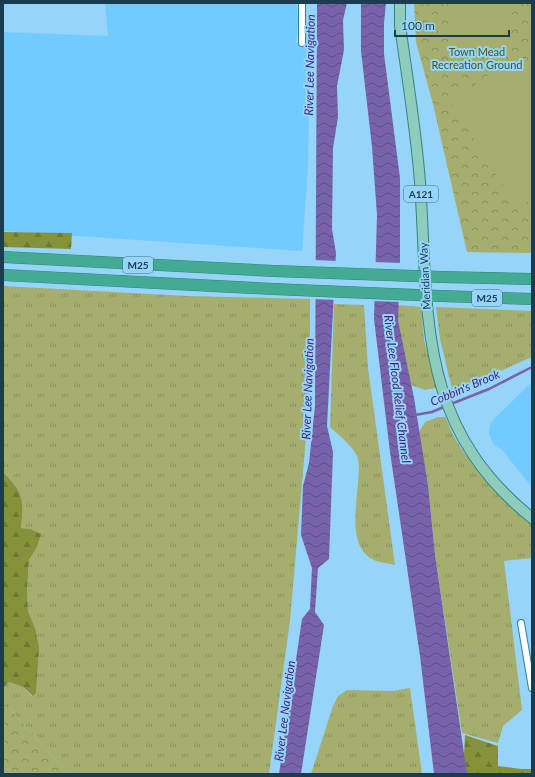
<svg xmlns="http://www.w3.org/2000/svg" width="535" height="777" viewBox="0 0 535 777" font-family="Lato,sans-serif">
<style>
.built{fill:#72cbff}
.grass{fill:url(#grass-tufts)}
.forest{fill:url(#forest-firs)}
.park{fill:url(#park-crowns)}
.pitch{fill:#a5ae6f}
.water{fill:url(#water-waves)}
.pier{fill:#96d4f9}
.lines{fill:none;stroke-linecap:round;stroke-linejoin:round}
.stream{stroke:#7762ab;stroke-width:2.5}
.minor-casing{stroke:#2e80ab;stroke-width:8}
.primary-casing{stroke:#35847b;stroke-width:12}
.motorway-casing{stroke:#35847b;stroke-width:12}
.minor{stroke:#fff;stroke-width:6}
.primary{stroke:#8eccbe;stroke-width:10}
.motorway{stroke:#43aa93;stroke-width:11}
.motorway-bridge-casing{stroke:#35847b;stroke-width:12;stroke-linecap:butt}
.motorway-bridge{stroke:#43aa93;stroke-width:11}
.labels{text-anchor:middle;stroke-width:4;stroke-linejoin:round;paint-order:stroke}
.shield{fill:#96d4f9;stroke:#406a82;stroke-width:1}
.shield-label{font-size:10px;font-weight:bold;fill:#1b3c4f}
.park-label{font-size:11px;fill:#4e5516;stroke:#96d4f9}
.street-label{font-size:11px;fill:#1b3c4f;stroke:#96d4f9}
.water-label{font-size:12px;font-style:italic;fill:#411e77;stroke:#96d4f9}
</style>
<defs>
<pattern id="grass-tufts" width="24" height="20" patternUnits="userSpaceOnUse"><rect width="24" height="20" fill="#a5ae6f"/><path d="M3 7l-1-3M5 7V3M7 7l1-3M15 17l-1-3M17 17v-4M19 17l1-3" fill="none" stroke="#868f5e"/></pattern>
<pattern id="forest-firs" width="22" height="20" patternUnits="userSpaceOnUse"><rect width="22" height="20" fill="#86913a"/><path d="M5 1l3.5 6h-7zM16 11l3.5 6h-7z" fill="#6d7833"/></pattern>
<pattern id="park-crowns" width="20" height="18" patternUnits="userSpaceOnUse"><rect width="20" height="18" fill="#a5ae6f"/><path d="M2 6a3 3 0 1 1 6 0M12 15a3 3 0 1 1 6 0" fill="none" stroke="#868f5e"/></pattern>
<pattern id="water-waves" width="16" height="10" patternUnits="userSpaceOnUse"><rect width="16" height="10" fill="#7762ab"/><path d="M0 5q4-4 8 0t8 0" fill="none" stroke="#5b4e86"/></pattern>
</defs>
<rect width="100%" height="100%" fill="#96d4f9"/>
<!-- built -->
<path class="built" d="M105,3H297L298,24L296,43H310L308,168L302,251L3,231V32L108,36Z
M532,382V487L502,450L494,445L489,434L490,424L494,419Z"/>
<!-- grass -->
<path class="grass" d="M3,286L188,296L310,299V391L290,621L269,774H68L3,701V688L9,682L23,687L32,696L36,693L35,628L28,611L27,590L29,560L37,547L30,529L21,528C24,498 24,494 3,472Z
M334,304L364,305L368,368L395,565C388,563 380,563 374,560C341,545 363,486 358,459C356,449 338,434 330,427Z
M398,305L421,307L424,339L436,388L425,390L411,385L398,320Z
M436,307L532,311V357L473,383L452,389L440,339Z
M438,417H446C456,454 503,500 532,524V558L504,561L522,710L503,726L498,743L462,733L435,555L428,485L419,432L425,422Z
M410,688L422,774H311L333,706L338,696L347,690L393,691Z"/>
<!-- forest -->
<path class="forest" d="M3,232L72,233L71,249L3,247Z
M3,472C24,494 24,498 21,528L30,529L41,534L37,547L29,560L27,590L28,611L35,628L39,647L36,693L33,696L23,687L9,682L3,688Z
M465,735L498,746V766L521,769H532V774H463Z"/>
<!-- park -->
<path class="park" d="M414,3H532V253L467,252L433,104L416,42Z
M3,701L68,774H3Z"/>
<!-- pitch -->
<path class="pitch" d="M448,3H510V43L448,42Z
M530,3H532V43H530Z
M525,60H532V201L521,204L512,200L451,102L492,73Z"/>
<!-- water -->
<path class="water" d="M317,3H347L343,20L344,50L337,86L338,117L333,148L332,229L336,253L327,426L333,452L329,559L318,568L315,612L324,625L301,774H279L302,619L310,609L312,568L301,535L303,486L309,463L315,406Z
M361,3H386L384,23V54L400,178V264L398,320L414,398L428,485L435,555L467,774H434L420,656L390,452L374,319L377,215L372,147L361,51Z"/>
<!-- pier -->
<path class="pier" d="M314,260L338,261L336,300L313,299Z
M374,262L402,263L401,302L372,301Z"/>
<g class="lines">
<!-- stream -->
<path class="stream" d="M451,404L489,389L532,367
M415,415L432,412L446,406"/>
<defs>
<path id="minor" d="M302,3V43
M521,623L532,688"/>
<path id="primary" d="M400,3V25C407,77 416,129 420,182C429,315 416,425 532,518"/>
<path id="motorway" d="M3,257L274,271
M3,275L273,289
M442,277L532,279
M441,296L532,299"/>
</defs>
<!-- minor casing -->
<use href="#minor" class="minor-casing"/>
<!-- primary casing -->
<use href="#primary" class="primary-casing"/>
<!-- motorway casing -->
<use href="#motorway" class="motorway-casing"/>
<!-- minor -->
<use href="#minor" class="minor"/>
<!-- primary -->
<use href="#primary" class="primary"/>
<!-- motorway -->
<use href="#motorway" class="motorway"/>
<defs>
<path id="motorway-bridge" d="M274,271L442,277
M273,289L441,296"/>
</defs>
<!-- motorway-bridge casing -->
<use href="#motorway-bridge" class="motorway-bridge-casing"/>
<!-- motorway-bridge -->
<use href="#motorway-bridge" class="motorway-bridge"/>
</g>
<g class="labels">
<!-- shield labels -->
<g class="shield">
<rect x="404" y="186" width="34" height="16" rx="3"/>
<rect x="123" y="257" width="30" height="16" rx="3"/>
<rect x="472" y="290" width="30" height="16" rx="3"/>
</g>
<g class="shield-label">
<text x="421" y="198">A121</text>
<text x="138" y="269">M25</text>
<text x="487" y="302">M25</text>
</g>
<!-- park labels -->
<g class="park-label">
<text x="477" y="56">Town Mead<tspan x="477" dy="13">Recreation Ground</tspan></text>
</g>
<!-- street labels -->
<g class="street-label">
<text transform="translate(425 276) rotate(-93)" y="4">Meridian Way</text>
</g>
<!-- water labels -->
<g class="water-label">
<text transform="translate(310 65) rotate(-89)" y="4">River Lee Navigation</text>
<text transform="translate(465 388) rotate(-23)" y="4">Cobbin's Brook</text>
<text transform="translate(308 389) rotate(-88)" y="4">River Lee Navigation</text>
<text transform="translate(397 389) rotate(83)" y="4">River Lee Flood Relief Channel</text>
<text transform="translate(285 711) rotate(-83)" y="4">River Lee Navigation</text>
</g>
</g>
<!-- border -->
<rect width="535" height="777" fill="none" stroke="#1b3c4f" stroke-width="8"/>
<!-- scale -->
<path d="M395 30v6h114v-6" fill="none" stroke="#1b3c4f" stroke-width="2"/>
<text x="401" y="30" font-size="12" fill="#1b3c4f" stroke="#96d4f9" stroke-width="3" paint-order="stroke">100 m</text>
</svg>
